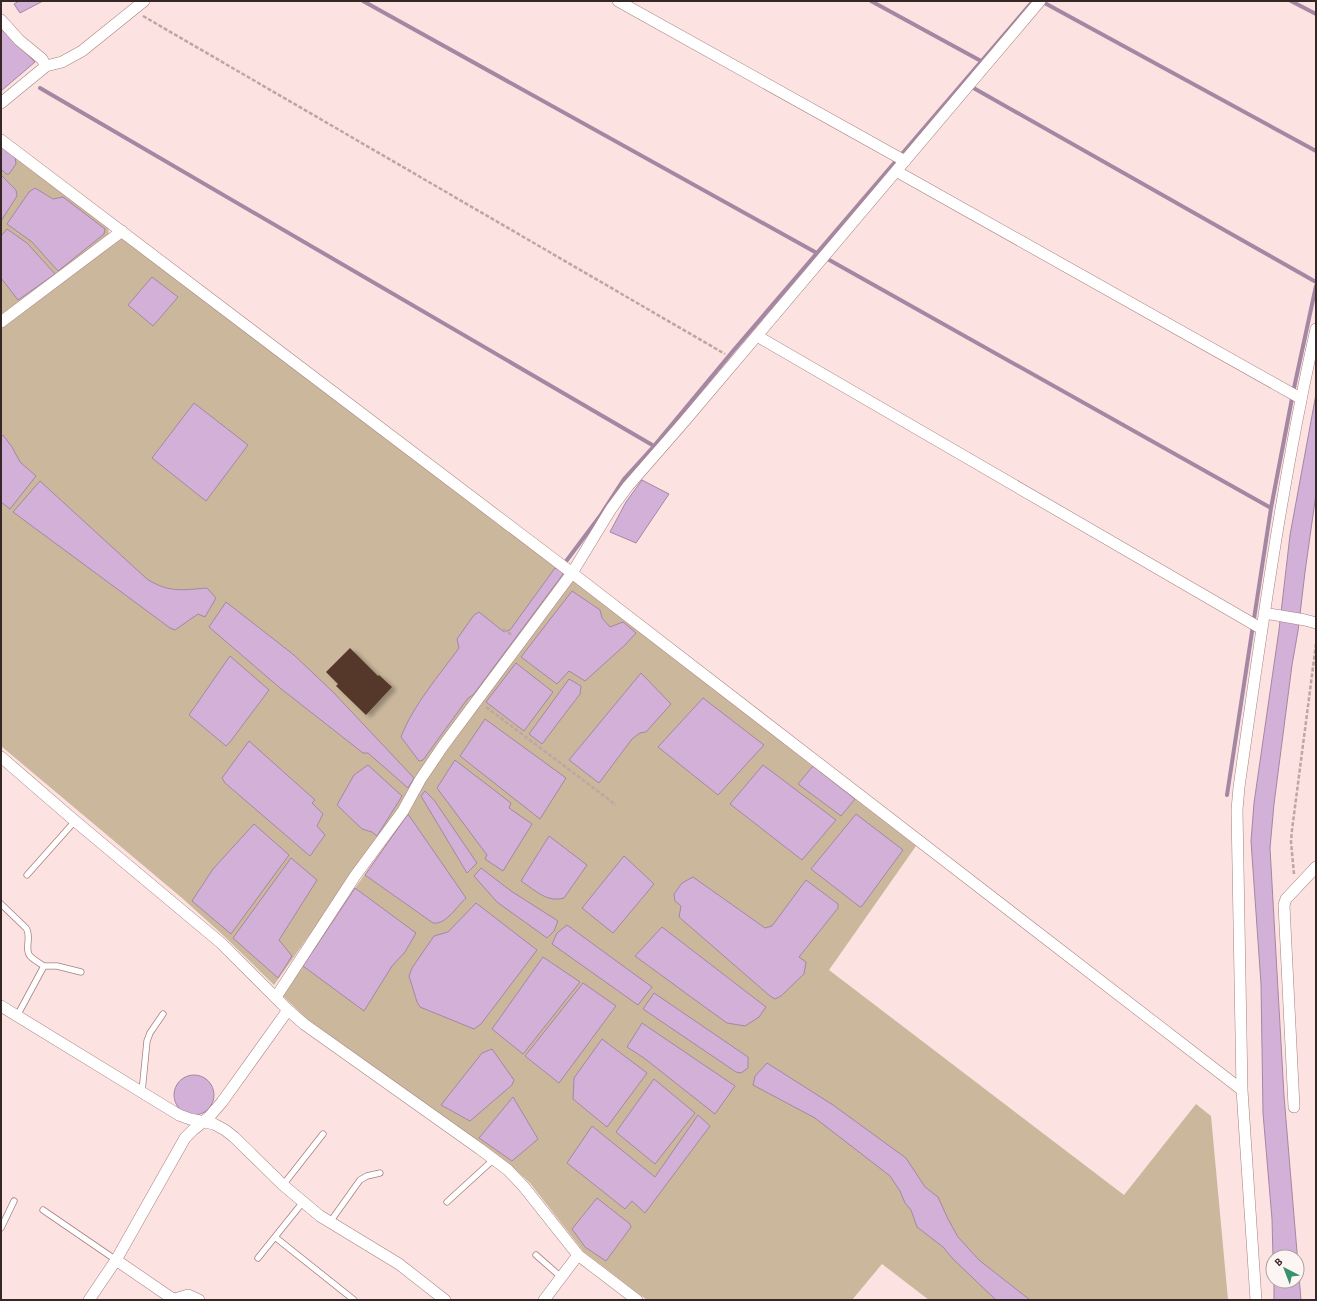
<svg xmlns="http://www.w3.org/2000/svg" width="1317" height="1301" viewBox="0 0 1317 1301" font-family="'Alegreya Sans',sans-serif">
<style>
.green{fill:#cbb79c}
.water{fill:#d3b0d7;stroke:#a487a2}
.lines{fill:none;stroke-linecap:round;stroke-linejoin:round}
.stream{stroke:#a487a2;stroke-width:4}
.building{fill:#553829;filter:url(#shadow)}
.service-casing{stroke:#a7807f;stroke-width:7}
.minor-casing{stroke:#a7807f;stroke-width:12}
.path{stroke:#bda6a5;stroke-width:2.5;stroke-dasharray:4 2;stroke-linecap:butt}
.service{stroke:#fff;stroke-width:5.5}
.minor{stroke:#fff;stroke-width:11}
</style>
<defs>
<filter id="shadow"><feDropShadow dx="4.5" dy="2.5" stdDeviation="2" flood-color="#0004"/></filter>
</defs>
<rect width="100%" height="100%" fill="#fce2e1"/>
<!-- green -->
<path class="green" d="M1,146L108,228L109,234L1,317Z
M122,236L565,574L274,985L224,936L182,898L1,746V328Z
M572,580L916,846L829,970L1124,1195L1196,1104L1211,1116L1228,1300H929L882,1264L852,1300H647L583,1251L530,1183L511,1166L306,1018L283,996L355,888L408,814L429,775Z"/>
<!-- water -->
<path class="water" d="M19,1H43L20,13L14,4Z
M1,29L35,62L1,91Z
M1,146L15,157L16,164L9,174H6L1,169Z
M1,175L16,190L17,196L1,221Z
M35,188L53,199L63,197L105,229L104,234L58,271L32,242L7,224L29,192Z
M7,229L27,243L55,274L18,300L1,278V236Z
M152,277L178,297L153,326L128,305Z
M1316,394V494L1305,572L1298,631L1292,665L1274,804L1270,848L1284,1096L1301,1300H1274V1281H1297V1257H1273L1272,1219L1263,1113L1261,984L1251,841L1254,803L1279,630L1290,535Z
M194,403L248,445L206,501L152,458Z
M3,435L12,447L20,462L36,476L10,509L1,502V437Z
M642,480L669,494L636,543L610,532L626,502Z
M40,481L147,579C169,593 182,590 207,588L216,598L205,617L198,614L175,630L170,628L13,512Z
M555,568L560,570L563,574L473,695L468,698L423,760L419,761L401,737C412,707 440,674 459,648L457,639L474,615L479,612L504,632L510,630Z
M572,591L600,610L602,618L610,627L623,622L636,633L625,645L585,681L569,671L557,684L521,657Z
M226,602L294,655L333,692L414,778L408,788L368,753H363L280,688L209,627Z
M230,656L269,690L230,742L226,746L189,715Z
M516,663L553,692L524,731L486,702Z
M641,673L671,704L646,732L640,733L632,739L599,783L569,760Z
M569,679L581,686L580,694L542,744L529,734Z
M703,698L764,745L718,795L658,747Z
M485,719L566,778L540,819L460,756Z
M249,741L315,800L312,803L323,814L317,826L325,835L310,856L225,783L222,778Z
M455,760L511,803L509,808L532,824L503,871L485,859L487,855L437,788Z
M368,765L402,796L377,836L372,832L362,829L337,805L354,775Z
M763,765L836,820L802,860L730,804Z
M813,766L855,799L841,816L798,784Z
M425,791L434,800L477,863L467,873L421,796Z
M408,814L466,898C457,906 446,925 433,923L365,875Z
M856,814L903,850L862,906L860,907L811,869Z
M254,824L289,855L231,934L192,901L213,869Z
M549,836L587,865L564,898C547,903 535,890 521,881Z
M624,856L654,884L613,933L582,908Z
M291,858L317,880L279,940L292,956L278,978L233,938Z
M481,868L511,891L558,921L554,931L547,938L497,902L474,876Z
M693,877L765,928L772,926L806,880L838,904V908L799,957L806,962L804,974L781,996L775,999L770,996L679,917L681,906L675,901L674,894L682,883Z
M355,888L416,933L405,952L392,966L364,1011L303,966Z
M476,903L537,950L481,1024L474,1029L420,1007L417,1002L409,976L412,968L434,936L448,932Z
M567,925L652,987L638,1005L552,944L557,933Z
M662,927L766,1007L759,1017L745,1026L727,1023L691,997L635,956Z
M543,957L580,982L523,1054L492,1029Z
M583,983L616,1006L559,1083L525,1056Z
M654,993L748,1057V1068L741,1073L736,1072L643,1009Z
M642,1023L735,1086L715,1114L644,1058L627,1047Z
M602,1039L647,1073L607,1127L573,1099L574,1078Z
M492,1049L514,1080L512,1085L470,1121L441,1105L482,1053Z
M767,1063L833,1105L906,1158L925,1187L938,1197L948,1219L958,1237L979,1260L1030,1300H996L953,1259L943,1247L917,1227L911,1210L905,1203L900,1191L890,1176L815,1118L753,1085L755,1076Z
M174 1095a20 20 0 1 1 40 0a20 20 0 1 1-40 0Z
M654,1079L695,1113L655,1164L616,1132Z
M513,1097L538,1139L512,1161L479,1138Z
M698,1115L710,1126L645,1213L632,1201L625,1209L567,1163L592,1126L655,1177Z
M597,1198L630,1224L631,1227L606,1261L585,1247L572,1229Z"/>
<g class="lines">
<!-- stream -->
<path class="stream" d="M363,1L824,257L1271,508
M871,1L981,61
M1041,1L1316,151
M1291,1L1316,14
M970,86L1316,282
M40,88L654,446
M564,564L600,516L624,479L654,446L733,351L1033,1
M1227,795L1271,508L1294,388L1316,286"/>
</g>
<!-- building -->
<path class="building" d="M350,648L378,676L379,675L392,687L366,715L336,686L338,684L326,672Z"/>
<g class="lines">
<defs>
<path id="service" d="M27,875L75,821
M1,904L26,928C32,936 24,949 30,956C34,960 39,963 44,966
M17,1016L44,966H57L81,972
M142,1092L147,1041L150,1033L163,1014
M283,1185L323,1134
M447,1202L494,1159
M43,1210L116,1260
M330,1222L360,1180L367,1176L380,1173
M1,1228L14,1201
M275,1237L354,1300
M536,1255L561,1277
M258,1258L303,1202"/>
<path id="minor" d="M618,1L905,161
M1,20L19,40L42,59L46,66L1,103
M46,66L62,62L82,51L144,1
M1,140L572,573L1242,1090
M896,171L1300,398
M1,322L122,231
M757,336L1262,629
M1264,613L1305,620L1316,623
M1,757L75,821L221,943L288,1010L304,1024L480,1149L508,1170L524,1187L578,1255L637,1300
M276,997L355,876L403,811L420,780L443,746L572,573L611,509L628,486L683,423L1040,1
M1,1006L179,1115L190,1119L214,1124L225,1130L234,1137L283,1185L320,1216L399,1264L445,1300
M1294,1107L1284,905L1286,899L1316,867
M116,1260L170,1297L175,1299L188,1295L199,1300
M89,1300L116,1260L185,1138L193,1130L209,1117L222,1102L288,1010
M544,1300L578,1255
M1256,1300L1242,1090L1237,810L1239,787C1261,634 1282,480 1316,329"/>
</defs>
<!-- service casing -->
<use href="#service" class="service-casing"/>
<!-- minor casing -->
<use href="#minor" class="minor-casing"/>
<!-- path -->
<path class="path" d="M143,16L725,354
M503,629L512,635
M486,707L616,805
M1294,874L1291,842L1292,830L1316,644"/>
<!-- service -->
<use href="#service" class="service"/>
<!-- minor -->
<use href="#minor" class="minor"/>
</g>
<!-- border -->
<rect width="1317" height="1301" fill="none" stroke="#362626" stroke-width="4"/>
<!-- north arrow -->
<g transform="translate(1285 1269) rotate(318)"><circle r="19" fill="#fdf4f4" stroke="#ada2a2"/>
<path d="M0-3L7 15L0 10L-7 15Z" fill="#37936a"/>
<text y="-6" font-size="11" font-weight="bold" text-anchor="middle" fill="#362626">B</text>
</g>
</svg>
